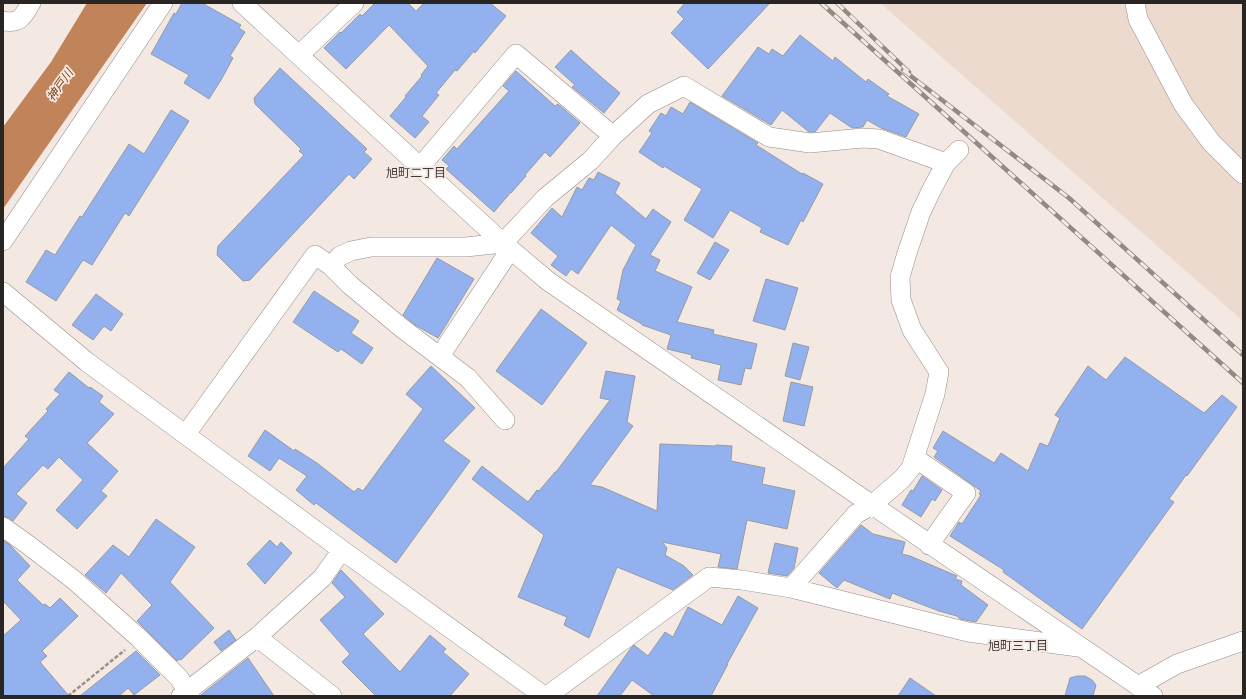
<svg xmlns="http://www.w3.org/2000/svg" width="1246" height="699" viewBox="0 0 1246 699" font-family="Figtree,'Noto Sans JP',sans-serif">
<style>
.built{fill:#ecdacf}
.water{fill:#c18359}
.building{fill:#93b1ee;stroke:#969ba4}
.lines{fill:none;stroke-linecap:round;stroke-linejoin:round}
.minor-casing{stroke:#958b85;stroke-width:20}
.path{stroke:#97908b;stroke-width:2.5;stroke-dasharray:4 2;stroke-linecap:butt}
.minor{stroke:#fff;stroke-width:19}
.rail-casing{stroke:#918a85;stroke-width:4.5}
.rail{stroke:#f3e9e2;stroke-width:3;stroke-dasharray:9;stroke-linecap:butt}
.labels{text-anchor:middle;stroke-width:3.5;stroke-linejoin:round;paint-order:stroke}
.water-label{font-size:12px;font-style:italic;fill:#7f4414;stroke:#f3e9e2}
.neighbourhood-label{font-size:12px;fill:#443b36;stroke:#f3e9e2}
</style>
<rect width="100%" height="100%" fill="#f3e9e2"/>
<!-- built -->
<path class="built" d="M880,3H1243V321Z"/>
<!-- water -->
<path class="water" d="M87,3H147L3,209V127L51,62Z"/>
<!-- building -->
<path class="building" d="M182,3H202L241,25L239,28L245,32L230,56L233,58L221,80L209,99L184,83L189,75L151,54L174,13L176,14Z
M375,3H408L416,11L424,3H490L506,16L475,53L474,51L457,71L455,70L436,93L439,95L422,116L429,122L415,138L390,116L406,97L405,96L422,76L421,75L428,66L389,25L346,69L324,48L340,32L341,33L360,14L362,16Z
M685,3H770L708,69L671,33L684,19L677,12Z
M800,35L833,61L835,57L866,82L868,79L889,94L887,96L919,114L906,137L881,128L867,120L863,127L852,128L830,113L815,132H809L782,110L771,125L722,96L758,47L769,54L772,49L783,56Z
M571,50L600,76L620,93L604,113L572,87L575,85L555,67Z
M280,68L367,149L364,152L372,159L354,179L349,174L250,280L243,281L217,255L218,246L304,155L299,151L301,149L255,104L254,98Z
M516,71L555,106L558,104L580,123L550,157L545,152L525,175L526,176L511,193V192L494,212L446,169L449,166L442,160L454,146L457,149L509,91L503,86Z
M690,102L758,143L756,145L802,174L803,173L823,184L803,222L801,220L788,245L760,232L762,228L730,210L713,238L684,220L702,189L664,166L663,168L639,152L652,133L649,131L661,113L666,116L671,107L683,114Z
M171,110L189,121L129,216L125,213L92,265L83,260L56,301L26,282L46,250L55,255L80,216L82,217L129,144L144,154Z
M598,172L620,183L615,193L646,219L653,209L671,222L650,255L660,260L655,271L692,287L677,322L714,330L713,334L757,344L751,369L745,368L741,385L718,380L721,365L691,358L692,355L667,349L671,335L642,325V324L617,310L621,301L617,299L623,270L636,245L611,225L578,274L571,269L566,276L551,265L558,256L531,233L552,208L562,217L577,187L582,190L589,178L594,180Z
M715,242L729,250L710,280L697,273Z
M437,258L474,279L438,338L415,325L403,315Z
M766,279L798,288L785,330L753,321Z
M314,291L359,321L351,333L373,348L362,364L341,349L338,352L293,322Z
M96,294L123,314L111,331L104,326L93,340L72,325Z
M541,309L587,343L542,405L496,371Z
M793,343L809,347L800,380L785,376Z
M1125,357L1204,413L1222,395L1237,407L1187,476L1186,475L1169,499L1174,502L1082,629L1003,572L1004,570L950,536L959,522L962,524L981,495L979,494L981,491L934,457L938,451L933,448L943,431L994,463L1001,453L1028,471L1040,443L1048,446L1060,418L1055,415L1088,366L1106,380Z
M431,366L475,408L443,441L470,461L396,563L316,503L314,505L296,490L307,476L279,458L270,471L248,456L265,430L294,451L295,449L317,463L354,492L358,488L363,491L423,409L406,394Z
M606,371L635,376L627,422L633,426L590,485L602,487L657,511L660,444L715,446L716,445L732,446L731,461L765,468L762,484L795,491L787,529L747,520L737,569L718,567L721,554L662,542L667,548L665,555L684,566L693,575L673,590L617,567L589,638L564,625L567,617L518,597L544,535L472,479L482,466L528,502L537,490L539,491L555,472H556L610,400L600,398Z
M69,372L89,388L90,387L103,396L99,402L114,414L87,443L118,471L101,491L107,496L77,529L56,510L83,480L59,457L48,469L43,465L16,494L27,503L13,521L9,518L3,516V468L29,439L25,436L48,411L46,409L60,394L54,390Z
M791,382L813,387L804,426L783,421Z
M922,476L942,490L935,501L932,499L921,517L902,505L911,490L913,491Z
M156,519L195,547L170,582L214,628L181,660L180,659L177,661L137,621L152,605L121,573L106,593L85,575L113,545L129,557Z
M861,525L873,534L905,542L902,554L910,556L957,576L955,579L962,581L961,585L988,605L976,622L960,619L957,616L939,611L892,593L890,599L844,580L837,588L819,573Z
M3,540L9,544L30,566L17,580L43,605L45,604L50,608L60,598L78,616L42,651L47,656L40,662L69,696H3V636L21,620L3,601Z
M270,540L277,547L281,542L292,553L265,584L247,564Z
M775,543L798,548L794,568L787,576L768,573Z
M341,570L384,614L363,634L400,672L430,635L446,649L443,652L469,674L450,696H376L342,662L350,654L320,620L345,597L332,583Z
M738,596L758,608L727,664H728L711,696H654L632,680L620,696H597L631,648L634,645L648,656L665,632L673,637L688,607L722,625Z
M229,630L236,640L221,651L214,642Z
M136,651L160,675L134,695L128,688L119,696H80Z
M248,658L274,696H201V695Z
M1077,676H1085L1092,680L1096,685L1093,696H1065L1070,678Z
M910,678L936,696H898Z"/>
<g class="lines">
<defs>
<path id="minor" d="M242,3L503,243L548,281L859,496L1153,696
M1135,3L1138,19L1183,104L1211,142L1243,174
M3,21C21,24 23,16 31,3
M299,55L354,3
M420,167L516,54L613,136
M3,241L163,3
M331,266L350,285L403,329L468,378L505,420
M3,292L87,362L342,550L544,696
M440,356L510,250
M186,434L315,255L331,266L340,256L351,251L371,247H466L503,243L545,198L590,161L613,136L648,104L684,86L769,137L810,143L863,138L879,139L946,163
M915,458L966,493L929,545
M3,527L27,544L74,580L139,638L179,678L190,696
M791,588L856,514L872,505L902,479L911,468L935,394L939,372L912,330L901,300L900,277L907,253L921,212L932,189L946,163L959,150
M257,637L332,696
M1138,686L1177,664L1243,641
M181,696L257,637L322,578L342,550
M547,696L709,577L742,580L791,588L968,632L1078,647"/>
</defs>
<!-- minor casing -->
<use href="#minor" class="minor-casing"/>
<!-- path -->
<path class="path" d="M68,696L125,650"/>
<!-- minor -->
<use href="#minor" class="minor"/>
<defs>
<path id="rail" d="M821,3L1243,383
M837,3L909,72
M903,70L1069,198L1243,355"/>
</defs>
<!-- rail casing -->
<use href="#rail" class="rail-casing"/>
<!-- rail -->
<use href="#rail" class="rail"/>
</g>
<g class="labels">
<!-- water labels -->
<g class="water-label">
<text transform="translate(60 85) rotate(-55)" y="4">神戸川</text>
</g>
<!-- neighbourhood labels -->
<g class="neighbourhood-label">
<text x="416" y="177">旭町二丁目</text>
<text x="1018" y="650">旭町三丁目</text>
</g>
</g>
<!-- border -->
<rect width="1246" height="699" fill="none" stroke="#292522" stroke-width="8"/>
</svg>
